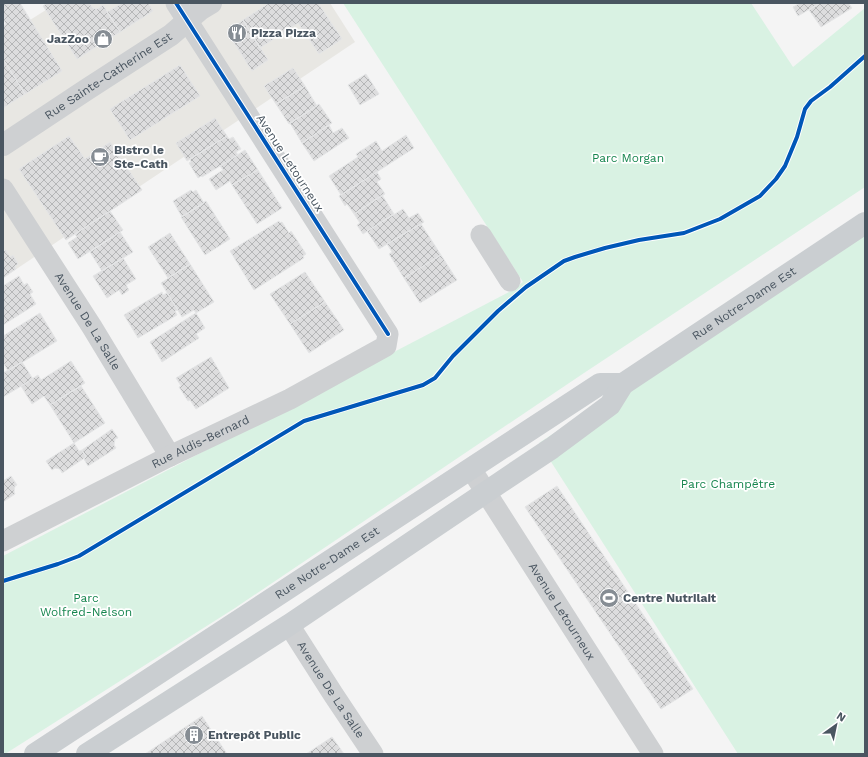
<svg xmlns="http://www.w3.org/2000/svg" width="868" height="757" viewBox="0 0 868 757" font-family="'Work Sans',sans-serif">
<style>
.commercial{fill:#e8e7e3}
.park{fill:#d9f2e3}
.building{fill:url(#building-cross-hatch);stroke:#e5e6e7}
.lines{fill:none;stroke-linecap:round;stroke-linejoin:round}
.minor{stroke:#ced0d2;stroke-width:21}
.tertiary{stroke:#ced0d2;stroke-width:22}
.primary{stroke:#caced1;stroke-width:22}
.cycleway-casing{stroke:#fff;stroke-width:6}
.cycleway{stroke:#0057b8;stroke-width:4}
.labels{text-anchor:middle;stroke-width:3.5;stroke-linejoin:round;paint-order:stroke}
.poi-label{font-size:12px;font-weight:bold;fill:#4a5661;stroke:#fff;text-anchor:start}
.street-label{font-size:12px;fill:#4a5661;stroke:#fff}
.park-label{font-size:12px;fill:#17864f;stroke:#fff}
</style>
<defs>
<pattern id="building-cross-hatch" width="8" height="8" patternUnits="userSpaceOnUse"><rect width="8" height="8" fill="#ddddde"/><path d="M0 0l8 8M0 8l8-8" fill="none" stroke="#b5b6b7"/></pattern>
</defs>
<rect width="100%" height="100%" fill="#f4f4f4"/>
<!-- commercial -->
<path class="commercial" d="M57,3H330L355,42L3,278V37Z"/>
<!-- park -->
<path class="park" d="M343,3H751L793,67L865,8V187L581,375L235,608L5,754H3V556L511,291L523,282Z
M865,230V754H738L539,443Z"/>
<!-- building -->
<path class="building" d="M3,3H20L62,71L25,94L3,59V26L6,24L3,19Z
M47,3H89L93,8L97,9L103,5L120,32L77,59L43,6Z
M122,3H148L153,11L120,32L107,12Z
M269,3H318L342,39L319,54L298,23L260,48L243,20Z
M800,3H820L798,16L793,7Z
M820,3H851L849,4L852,8L821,27L809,10Z
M243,20L268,60L252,71L229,35L230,29Z
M3,59L25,94L3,108Z
M180,65L200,96L130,140L110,109Z
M293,68L305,86L276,104L264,86Z
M366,74L379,94L360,105L348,85Z
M305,86L317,106L289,124L276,104Z
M319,104L332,123L302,143L290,123Z
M215,118L227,136L187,161L176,143Z
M329,125L333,133L342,128L349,138L314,161L302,143Z
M406,135L414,148L341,195L329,176L358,157L356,154L376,141L382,151Z
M69,136L85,159L110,142L142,190L66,240L19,169Z
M227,136L229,139L233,137L241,149L236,152L238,155L202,177L201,176L198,178L189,163L191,162L190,159Z
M245,150L258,170L232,185L230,181L216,190L209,179L223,170L220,166Z
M258,170L282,208L257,224L232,185Z
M377,172L381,179L377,182L385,194L354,214L347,204L345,206L339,196Z
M191,190L193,192L196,190L204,203L182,217L173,201Z
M382,195L394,214L363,234L357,225L360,223L354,214Z
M206,201L230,239L205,255L181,217Z
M403,209L409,218L418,213L424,222L379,249L367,231Z
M110,211L123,230L78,259L68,243L77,237L75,234Z
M279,221L280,223L282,222L289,233L291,231L306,254L303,256L304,258L254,290L230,251Z
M421,224L441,255L404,278L389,254L392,252L387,244Z
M120,232L133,252L102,271L90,252Z
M170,233L190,264L168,278L148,247Z
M6,250L10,257L13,255L18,264L15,266L16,269L3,278V251Z
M441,255L457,280L420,303L404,278Z
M123,258L136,279L126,285L129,290L122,295L119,290L107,298L93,276Z
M190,264L214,302L196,313L194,310L182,317L161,283Z
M305,272L325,302L290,324L270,294Z
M19,276L24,285L27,283L33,292L30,294L36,304L3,325V286Z
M162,292L163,295L167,293L178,310L175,311L177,315L138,338L124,315Z
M325,302L344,330L309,353L290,324Z
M40,313L57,341L8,371L3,362V336Z
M196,313L205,328L196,334L199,338L162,362L150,342Z
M211,357L229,388L196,409L190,400L188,401L179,387L181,386L176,378Z
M71,361L85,383L50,405L44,396L32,404L21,386L38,375L41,380Z
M22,362L33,379L3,397V373Z
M81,386L105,423L74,443L50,405Z
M112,429L118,438L115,439L114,445L116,448L88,466L84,459L86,457L82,450Z
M74,443L79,451L82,450L86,457L62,473L60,469L55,468L52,470L46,461Z
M11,476L17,485L15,486L14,491L15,494L3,502V481Z
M557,486L693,689L661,709L525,507Z
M202,716L227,754H145Z
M332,737L344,754H306Z"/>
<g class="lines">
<!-- minor -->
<g class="minor">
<path id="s1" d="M3,189L92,327L170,456"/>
<path d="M481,235L510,281"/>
<path id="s2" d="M471,469L653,754"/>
<path id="s3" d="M3,541L170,456L290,399L386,346L388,334L176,3"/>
<path id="s4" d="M289,625L333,694L373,754"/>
</g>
<!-- tertiary -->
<path class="tertiary" id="s5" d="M3,145L86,90L171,35L201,9L211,3"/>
<!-- primary -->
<g class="primary">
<path id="s6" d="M35,754L600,384H623"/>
<path id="s7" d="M87,754L289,625L501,482L552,448L610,405L623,384L865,223"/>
</g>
<defs>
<path id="cycleway" d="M176,3L388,334
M3,581L58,564L79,556L304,421L423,385L435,378L453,356L498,311L526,287L564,261L575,257L605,248L639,240L684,233L720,219L760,196L776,179L785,166L797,137L805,109L811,101L830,87L865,56"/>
</defs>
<!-- cycleway casing -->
<use href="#cycleway" class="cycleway-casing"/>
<!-- cycleway -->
<use href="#cycleway" class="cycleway"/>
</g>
<!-- icons -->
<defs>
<symbol id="restaurant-disc" viewBox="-11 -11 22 22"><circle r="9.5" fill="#868d94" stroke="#fff"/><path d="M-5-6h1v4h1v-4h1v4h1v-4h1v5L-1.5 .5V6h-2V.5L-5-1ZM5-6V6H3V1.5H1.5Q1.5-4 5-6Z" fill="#fff"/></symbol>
<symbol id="shop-disc" viewBox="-11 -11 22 22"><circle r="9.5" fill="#868d94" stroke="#fff"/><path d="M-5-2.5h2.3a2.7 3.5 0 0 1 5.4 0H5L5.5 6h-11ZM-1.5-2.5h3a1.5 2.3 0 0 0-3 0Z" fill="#fff"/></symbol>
<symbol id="cafe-disc" viewBox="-11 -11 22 22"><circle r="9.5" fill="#868d94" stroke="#fff"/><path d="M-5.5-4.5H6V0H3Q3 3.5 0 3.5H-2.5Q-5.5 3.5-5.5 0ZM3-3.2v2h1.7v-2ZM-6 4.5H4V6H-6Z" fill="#fff"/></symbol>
<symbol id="stadium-disc" viewBox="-11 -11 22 22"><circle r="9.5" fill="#868d94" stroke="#fff"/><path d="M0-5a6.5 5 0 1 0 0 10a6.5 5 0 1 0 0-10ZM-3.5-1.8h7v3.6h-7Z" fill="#fff"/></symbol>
<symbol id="building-disc" viewBox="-11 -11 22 22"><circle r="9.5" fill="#868d94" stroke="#fff"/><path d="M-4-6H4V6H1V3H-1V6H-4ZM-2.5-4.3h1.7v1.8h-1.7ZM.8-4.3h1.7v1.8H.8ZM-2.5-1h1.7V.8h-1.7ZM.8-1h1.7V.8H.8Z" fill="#fff"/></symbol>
</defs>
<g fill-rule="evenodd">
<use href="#restaurant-disc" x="226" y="22" width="22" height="22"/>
<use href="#shop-disc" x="92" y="28" width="22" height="22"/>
<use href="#cafe-disc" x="89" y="146" width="22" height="22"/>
<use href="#stadium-disc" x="598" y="587" width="22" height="22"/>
<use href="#building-disc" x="183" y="724" width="22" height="22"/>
</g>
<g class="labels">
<!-- poi labels -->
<g class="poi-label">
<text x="251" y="37">Pizza Pizza</text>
<text x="89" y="43" text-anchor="end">JazZoo</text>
<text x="114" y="154">Bistro le<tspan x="114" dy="14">Ste-Cath</tspan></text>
<text x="623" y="602">Centre Nutrilait</text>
<text x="208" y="739">Entrepôt Public</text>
</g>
<!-- street labels -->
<g class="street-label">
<text dy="4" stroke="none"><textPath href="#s5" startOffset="126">Rue Sainte-Catherine Est</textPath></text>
<text transform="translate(290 163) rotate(57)" y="4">Avenue Letourneux</text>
<text dy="4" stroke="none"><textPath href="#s7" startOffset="799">Rue Notre-Dame Est</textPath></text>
<text dy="4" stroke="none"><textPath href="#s1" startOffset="157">Avenue De La Salle</textPath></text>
<text dy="4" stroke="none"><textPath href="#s3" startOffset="221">Rue Aldis-Bernard</textPath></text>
<text dy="4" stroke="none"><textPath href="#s6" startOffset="349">Rue Notre-Dame Est</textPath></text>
<text dy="4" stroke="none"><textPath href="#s2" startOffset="169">Avenue Letourneux</textPath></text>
<text dy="4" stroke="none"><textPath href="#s4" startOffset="77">Avenue De La Salle</textPath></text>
</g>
<!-- park labels -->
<g class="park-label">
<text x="628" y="162">Parc Morgan</text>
<text x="728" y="488">Parc Champêtre</text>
<text x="86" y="602">Parc<tspan x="86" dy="14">Wolfred-Nelson</tspan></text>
</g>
</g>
<!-- border -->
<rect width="868" height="757" fill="none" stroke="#4a5661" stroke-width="8"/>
<!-- north arrow -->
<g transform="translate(836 725) rotate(33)" stroke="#ffffff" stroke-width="3" paint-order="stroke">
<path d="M0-3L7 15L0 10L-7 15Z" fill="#4a5661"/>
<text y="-6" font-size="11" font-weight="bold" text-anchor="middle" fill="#4a5661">N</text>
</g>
</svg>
